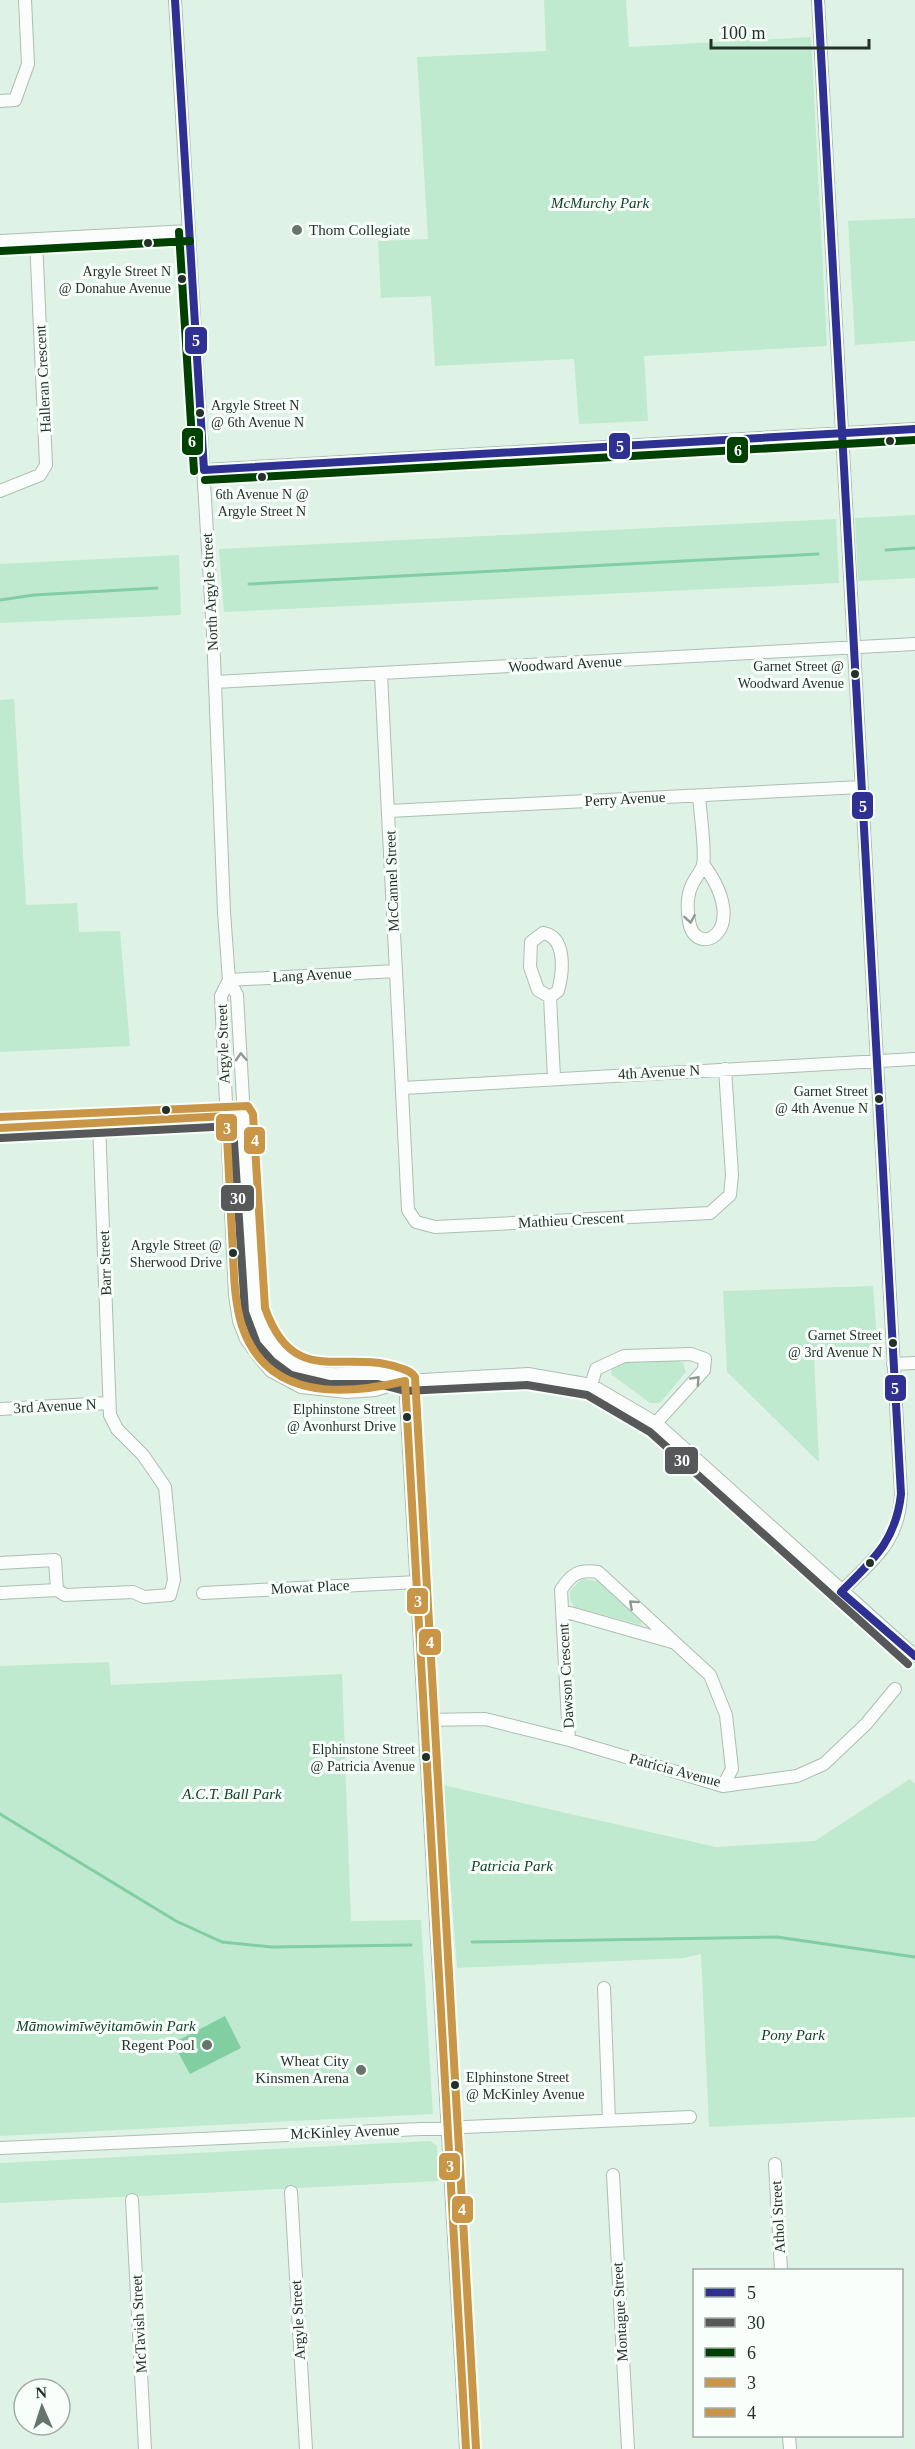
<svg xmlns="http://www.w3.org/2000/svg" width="915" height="2449" viewBox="0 0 915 2449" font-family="'Times New Roman',serif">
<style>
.green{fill:#bfeacf}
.water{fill:#80cea2}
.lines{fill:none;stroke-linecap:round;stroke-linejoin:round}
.stream{stroke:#80cea2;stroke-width:3}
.minor-casing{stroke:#aebdb3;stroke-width:14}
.minor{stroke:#fafdfb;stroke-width:12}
.bus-1-casing{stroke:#f8fffa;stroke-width:12}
.bus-2-casing{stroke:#f8fffa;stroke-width:12}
.bus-3-casing{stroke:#f8fffa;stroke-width:12}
.bus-4-casing{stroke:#f8fffa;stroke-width:12}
.bus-5-casing{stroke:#f8fffa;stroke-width:12}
.bus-1{stroke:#2e3092;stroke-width:8}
.bus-2{stroke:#57585a;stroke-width:8}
.bus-3{stroke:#004000;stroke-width:8}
.bus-4{stroke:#c99547;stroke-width:8}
.bus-5{stroke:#c99547;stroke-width:8}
.oneway{stroke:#8f9792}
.poi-dot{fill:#65756b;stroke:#f8fffa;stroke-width:2}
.bus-dot{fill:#243129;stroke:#f8fffa;stroke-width:2}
.labels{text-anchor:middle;stroke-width:6;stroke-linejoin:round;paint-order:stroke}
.bus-label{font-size:14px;fill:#243129;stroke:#f8fffa;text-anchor:end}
.park-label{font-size:15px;font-style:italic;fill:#144029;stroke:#f8fffa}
.poi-label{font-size:15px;fill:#243129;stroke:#f8fffa;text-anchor:end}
.street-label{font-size:15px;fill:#243129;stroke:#f8fffa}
.line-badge{stroke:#f8fffa;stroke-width:2}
.badge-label{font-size:16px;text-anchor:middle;font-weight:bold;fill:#fff}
</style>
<rect width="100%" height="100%" fill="#dff2e6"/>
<!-- green -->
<path class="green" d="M544,0H626L629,47L811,37L827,346L644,356L648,421L579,424L574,359L435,366L431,296L381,298L378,241L428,239L417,57L546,51Z
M915,218V341L855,345L848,221Z
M915,515V578L858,581L855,518Z
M836,519L839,583L224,612L219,549Z
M179,555L181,615L0,623V564Z
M14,699L26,905L77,903L79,932L120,931L130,1046L0,1052V700Z
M873,1286L878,1354L814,1357L819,1462L727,1372L723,1291Z
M675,1359L683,1363L686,1372L660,1403H650L611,1374L612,1368L620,1363Z
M582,1579L598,1581L641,1620V1625L574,1607L570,1599V1591Z
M109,1662L111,1685L342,1674L351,1921L421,1920L433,2114L0,2136V1666Z
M910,1779L915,1784V2117L709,2127L701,1954L684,1958L457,1968L443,1785L716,1847L815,1841Z
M430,2141L437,2146L438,2181L0,2203V2163Z"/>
<!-- water -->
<path class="water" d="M225,2016L241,2048L190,2074L173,2043Z"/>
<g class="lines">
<!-- stream -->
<path class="stream" d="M886,550L915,548
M249,584L818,554
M0,600L34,595L157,588
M0,1814L176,1921L222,1942L272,1947L411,1945
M472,1942L777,1937L915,1957"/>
<defs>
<path id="minor" d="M175,0L213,633L224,912L229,980L237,995L255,1310C265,1346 292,1372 331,1374C346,1375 363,1371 378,1373C387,1374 396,1378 405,1381
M818,0L901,1494C899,1543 873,1559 841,1592
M0,101L15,100L28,64L25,0
M0,241L189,231
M204,470L915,429
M0,491L40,475L46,465L36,239
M381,675L408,1210L416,1222L435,1227L710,1213L730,1195L732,1175L725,1069
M215,682L915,644
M699,796C700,812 706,851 703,865C701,872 695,878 692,885C687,895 687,909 689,921C695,961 754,932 703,864
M389,811L861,787
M543,933C567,937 563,973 558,991L550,997L538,990L530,967L531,942Z
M229,980L221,996L235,1295L239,1321L246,1339L259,1357L271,1371L301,1387L347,1392L375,1390L405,1381L528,1374L591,1385L656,1423L915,1656
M229,980L396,971
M550,997L554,1078
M403,1088L915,1059
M0,1128L243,1115
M893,1364L915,1363
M405,1381L466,2449
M591,1385L596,1369L624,1356L691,1354L705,1359L704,1370L656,1423
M0,1409L109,1403
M0,1563L55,1560L57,1590
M0,1593L57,1590L65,1595L133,1592L144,1597L170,1595L174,1580L165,1487L143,1455L117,1429L110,1415L99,1123
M203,1593L417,1582
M563,1611L672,1642
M424,1720L485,1719L569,1740L723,1786L797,1776L824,1764L866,1724L895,1689
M569,1740L561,1590C571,1574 579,1569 598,1572L710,1675L726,1715L732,1769L723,1786
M604,1988L609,2120
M0,2148L690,2117
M775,2164L781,2270
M613,2175L628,2449
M291,2192L306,2449
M132,2200L145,2449
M789,2436L790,2449"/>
</defs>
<!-- minor casing -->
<use href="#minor" class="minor-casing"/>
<!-- minor -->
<use href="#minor" class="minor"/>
<defs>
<path id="bus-1" d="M175,0L204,470L915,429
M818,0L901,1494C896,1541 873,1560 841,1592
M841,1592L915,1656"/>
<path id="bus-2" d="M1,1138L233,1126L245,1312L257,1344L272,1361L291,1375L329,1384H378L405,1391L527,1385L587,1395L650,1432L908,1664"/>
<path id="bus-3" d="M179,232L194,471
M1,251L190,241
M205,480L915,440"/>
<path id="bus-4" d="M0,1128L226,1116C228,1156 230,1195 232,1235C234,1265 233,1297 242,1326C267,1400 343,1396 405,1381L466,2449"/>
<path id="bus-5" d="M0,1117L248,1106L253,1114L265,1308C294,1390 343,1348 400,1368C406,1370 411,1371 415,1377L476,2448"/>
</defs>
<!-- bus-1 casing -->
<use href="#bus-1" class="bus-1-casing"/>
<!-- bus-2 casing -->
<use href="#bus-2" class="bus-2-casing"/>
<!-- bus-3 casing -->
<use href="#bus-3" class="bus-3-casing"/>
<!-- bus-4 casing -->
<use href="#bus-4" class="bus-4-casing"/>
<!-- bus-5 casing -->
<use href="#bus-5" class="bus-5-casing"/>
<!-- bus-1 -->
<use href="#bus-1" class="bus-1"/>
<!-- bus-2 -->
<use href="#bus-2" class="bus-2"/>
<!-- bus-3 -->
<use href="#bus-3" class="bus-3"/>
<!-- bus-4 -->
<use href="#bus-4" class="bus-4"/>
<!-- bus-5 -->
<use href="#bus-5" class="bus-5"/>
</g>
<!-- one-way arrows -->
<defs><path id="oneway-chevron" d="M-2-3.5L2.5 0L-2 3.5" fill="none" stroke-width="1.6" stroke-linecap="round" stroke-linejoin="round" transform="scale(1.5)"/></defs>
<g class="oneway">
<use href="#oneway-chevron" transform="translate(690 919) rotate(81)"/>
<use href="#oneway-chevron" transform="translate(241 1057) rotate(-93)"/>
<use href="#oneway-chevron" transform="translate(696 1380) rotate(-47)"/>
<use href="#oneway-chevron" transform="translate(633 1604) rotate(-138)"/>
</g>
<!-- markers -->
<g class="poi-dot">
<circle cx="297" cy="230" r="6"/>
<circle cx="207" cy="2045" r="6"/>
<circle cx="361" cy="2070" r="6"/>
</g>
<g class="bus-dot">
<circle cx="148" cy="243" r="5"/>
<circle cx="182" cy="279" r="5"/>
<circle cx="200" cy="413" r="5"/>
<circle cx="890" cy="441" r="5"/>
<circle cx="262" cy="477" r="5"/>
<circle cx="855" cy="674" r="5"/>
<circle cx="879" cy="1099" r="5"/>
<circle cx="166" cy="1110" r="5"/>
<circle cx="233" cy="1253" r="5"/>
<circle cx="893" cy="1343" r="5"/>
<circle cx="407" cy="1417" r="5"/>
<circle cx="870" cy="1563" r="5"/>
<circle cx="426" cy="1757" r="5"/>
<circle cx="455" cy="2085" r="5"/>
</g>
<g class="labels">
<!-- bus labels -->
<g class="bus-label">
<text x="171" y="276">Argyle Street N<tspan x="171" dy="17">@ Donahue Avenue</tspan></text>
<text x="211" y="410" text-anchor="start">Argyle Street N<tspan x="211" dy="17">@ 6th Avenue N</tspan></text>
<text x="262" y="499" text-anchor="middle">6th Avenue N @<tspan x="262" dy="17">Argyle Street N</tspan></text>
<text x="844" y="671">Garnet Street @<tspan x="844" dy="17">Woodward Avenue</tspan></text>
<text x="868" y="1096">Garnet Street<tspan x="868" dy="17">@ 4th Avenue N</tspan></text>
<text x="222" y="1250">Argyle Street @<tspan x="222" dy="17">Sherwood Drive</tspan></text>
<text x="882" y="1340">Garnet Street<tspan x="882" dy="17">@ 3rd Avenue N</tspan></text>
<text x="396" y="1414">Elphinstone Street<tspan x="396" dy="17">@ Avonhurst Drive</tspan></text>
<text x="415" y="1754">Elphinstone Street<tspan x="415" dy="17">@ Patricia Avenue</tspan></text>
<text x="466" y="2082" text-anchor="start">Elphinstone Street<tspan x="466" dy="17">@ McKinley Avenue</tspan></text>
</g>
<!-- park labels -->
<g class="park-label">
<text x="600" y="208">McMurchy Park</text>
<text x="232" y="1799">A.C.T. Ball Park</text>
<text x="512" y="1871">Patricia Park</text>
<text x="106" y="2031">Māmowimīwēyitamōwin Park</text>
<text x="793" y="2040">Pony Park</text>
</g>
<!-- poi labels -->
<g class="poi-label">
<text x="309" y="235" text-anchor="start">Thom Collegiate</text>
<text x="195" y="2050">Regent Pool</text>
<text x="349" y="2066">Wheat City<tspan x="349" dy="17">Kinsmen Arena</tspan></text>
</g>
<!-- street labels -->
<g class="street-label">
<text transform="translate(43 379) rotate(-93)" y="5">Halleran Crescent</text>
<text transform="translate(210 592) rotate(-93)" y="5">North Argyle Street</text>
<text transform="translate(565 664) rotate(-3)" y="5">Woodward Avenue</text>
<text transform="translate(625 799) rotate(-3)" y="5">Perry Avenue</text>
<text transform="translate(392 881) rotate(-92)" y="5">McCannel Street</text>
<text transform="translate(312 975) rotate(-3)" y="5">Lang Avenue</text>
<text transform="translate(223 1044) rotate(-92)" y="5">Argyle Street</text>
<text transform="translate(659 1072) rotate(-3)" y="5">4th Avenue N</text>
<text transform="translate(571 1220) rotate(-3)" y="5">Mathieu Crescent</text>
<text transform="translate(105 1263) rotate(-92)" y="5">Barr Street</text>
<text transform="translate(55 1406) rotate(-3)" y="5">3rd Avenue N</text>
<text transform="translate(310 1587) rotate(-3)" y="5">Mowat Place</text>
<text transform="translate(566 1676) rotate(-93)" y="5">Dawson Crescent</text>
<text transform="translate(675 1770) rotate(15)" y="5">Patricia Avenue</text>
<text transform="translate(345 2132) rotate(-2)" y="5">McKinley Avenue</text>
<text transform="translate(778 2217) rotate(-93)" y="5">Athol Street</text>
<text transform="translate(620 2312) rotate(-93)" y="5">Montague Street</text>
<text transform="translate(298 2320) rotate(-93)" y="5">Argyle Street</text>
<text transform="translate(139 2324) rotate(-93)" y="5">McTavish Street</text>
</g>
</g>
<g class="line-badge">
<rect x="184" y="326" width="24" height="29" rx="6" fill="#2e3092"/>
<rect x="181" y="427" width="23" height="29" rx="6" fill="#004000"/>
<rect x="608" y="432" width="23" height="28" rx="6" fill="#2e3092"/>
<rect x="726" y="436" width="23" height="28" rx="6" fill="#004000"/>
<rect x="851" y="791" width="23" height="29" rx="6" fill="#2e3092"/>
<rect x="215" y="1113" width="23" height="29" rx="6" fill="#c99547"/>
<rect x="243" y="1126" width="23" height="29" rx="6" fill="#c99547"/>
<rect x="220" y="1184" width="35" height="28" rx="6" fill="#57585a"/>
<rect x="884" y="1374" width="23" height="28" rx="6" fill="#2e3092"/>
<rect x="664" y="1446" width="35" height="29" rx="6" fill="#57585a"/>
<rect x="406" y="1587" width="23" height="28" rx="6" fill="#c99547"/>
<rect x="418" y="1628" width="24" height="28" rx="6" fill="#c99547"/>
<rect x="438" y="2152" width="23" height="29" rx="6" fill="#c99547"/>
<rect x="451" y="2195" width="23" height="29" rx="6" fill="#c99547"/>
</g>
<g class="badge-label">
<text x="196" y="346">5</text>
<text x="192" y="447">6</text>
<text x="620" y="452">5</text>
<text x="738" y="456">6</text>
<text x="863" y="812">5</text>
<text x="227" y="1134">3</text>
<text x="255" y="1146">4</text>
<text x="238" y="1204">30</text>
<text x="895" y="1394">5</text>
<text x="682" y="1466">30</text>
<text x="418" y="1607">3</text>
<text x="430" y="1648">4</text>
<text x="450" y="2172">3</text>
<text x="462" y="2215">4</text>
</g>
<!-- legend -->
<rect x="693" y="2269" width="210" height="168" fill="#f8fffa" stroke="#a3ada6" stroke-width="1.5"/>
<rect x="705" y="2288" width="30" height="9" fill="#2e3092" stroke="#a3ada6" stroke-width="1.5"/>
<text x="747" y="2299" font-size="18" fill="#243129">5</text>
<rect x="705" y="2318" width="30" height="9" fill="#57585a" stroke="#a3ada6" stroke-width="1.5"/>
<text x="747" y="2329" font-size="18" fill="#243129">30</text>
<rect x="705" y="2348" width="30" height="9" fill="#004000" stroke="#a3ada6" stroke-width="1.5"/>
<text x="747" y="2359" font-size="18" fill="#243129">6</text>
<rect x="705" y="2378" width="30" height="9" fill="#c99547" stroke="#a3ada6" stroke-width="1.5"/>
<text x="747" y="2389" font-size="18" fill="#243129">3</text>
<rect x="705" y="2408" width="30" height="9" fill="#c99547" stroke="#a3ada6" stroke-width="1.5"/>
<text x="747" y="2419" font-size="18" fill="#243129">4</text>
<!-- north arrow -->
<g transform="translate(42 2407) rotate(357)"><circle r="28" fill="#f8fffa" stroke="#a3ada6" stroke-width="1.5"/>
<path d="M0-4.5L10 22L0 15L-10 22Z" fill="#65756b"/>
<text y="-9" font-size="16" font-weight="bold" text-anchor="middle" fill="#243129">N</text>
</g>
<!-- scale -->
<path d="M711 39v9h158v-9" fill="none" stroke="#243129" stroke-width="3"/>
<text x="720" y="39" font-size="18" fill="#243129" stroke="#f8fffa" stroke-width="4.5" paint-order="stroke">100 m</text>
</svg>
